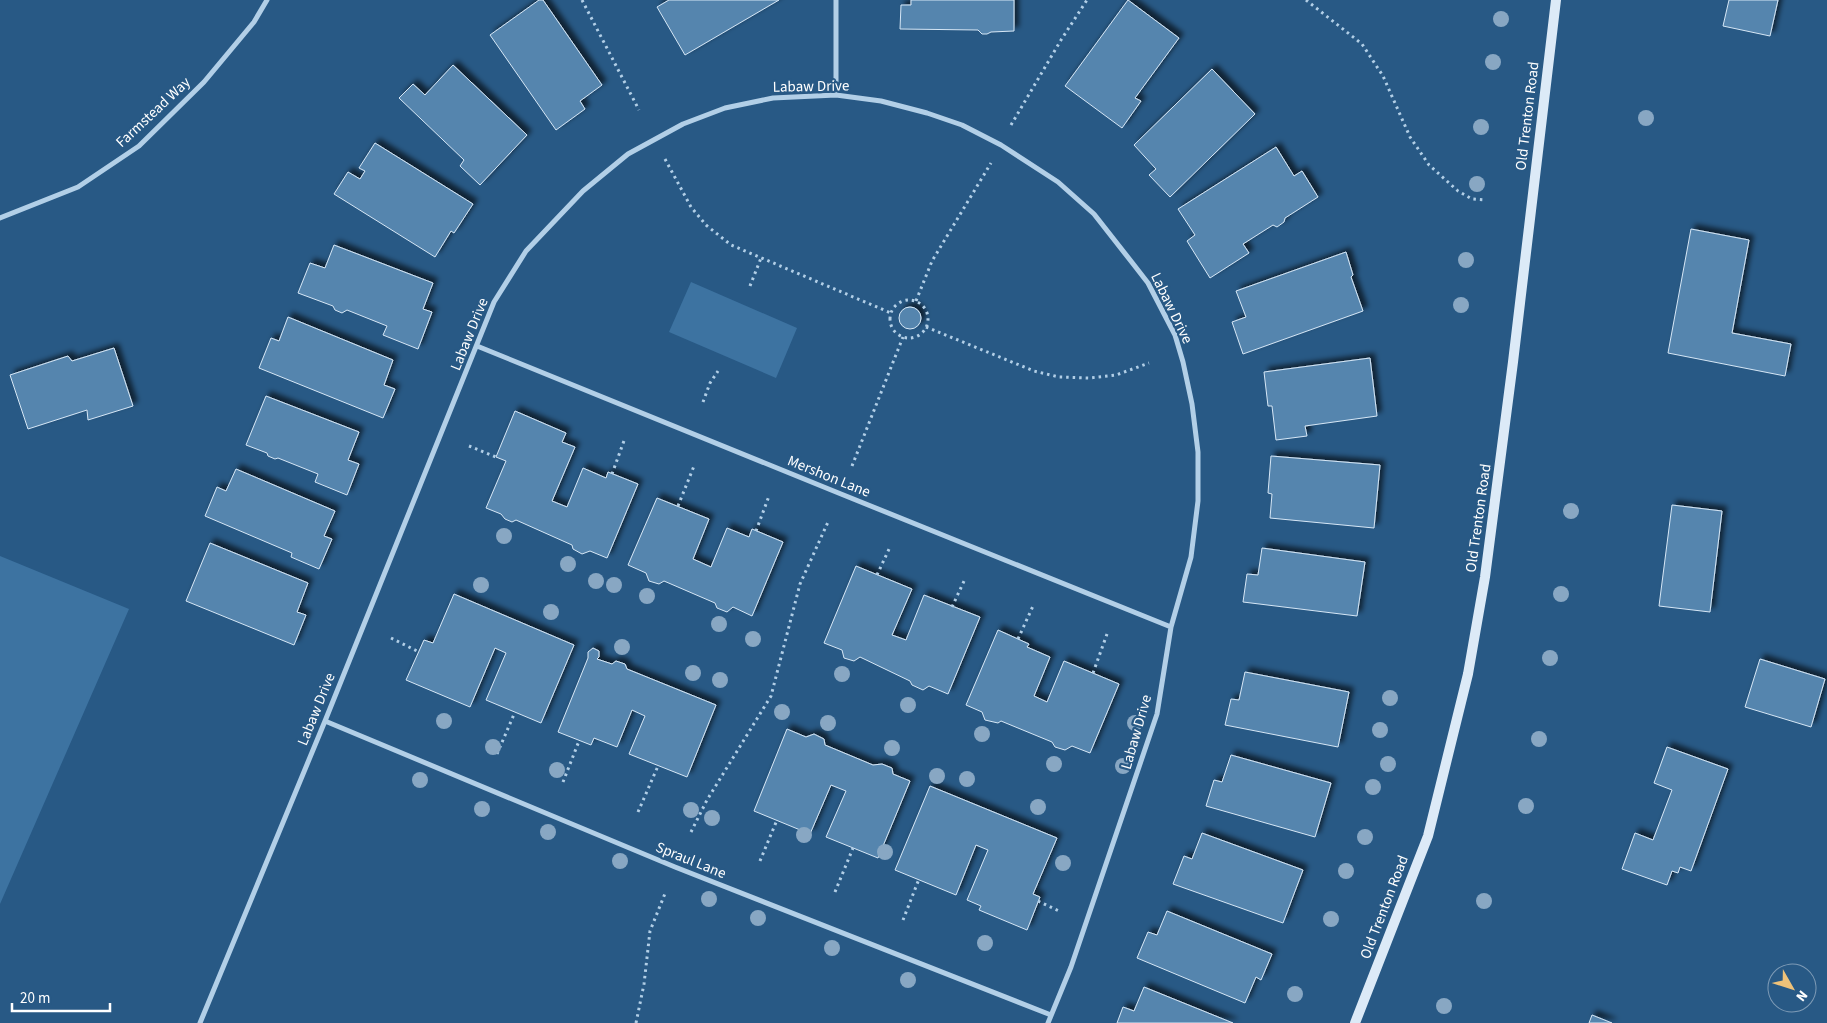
<svg xmlns="http://www.w3.org/2000/svg" width="1827" height="1023" viewBox="0 0 1827 1023" font-family="'Source Sans 3',sans-serif">
<style>
.green{fill:#3d73a1}
.building{fill:#5585ae;stroke:#d6e7f6;filter:url(#shadow)}
.lines{fill:none;stroke-linecap:round;stroke-linejoin:round}
.path{stroke:#b2cfe7;stroke-width:3;stroke-dasharray:2.5 4;stroke-linecap:butt}
.street{stroke:#b2cfe7;stroke-width:5}
.secondary{stroke:#dceaf7;stroke-width:10}
.tree{fill:#88a7c3}
.labels{text-anchor:middle;stroke-width:4.5;stroke-linejoin:round;paint-order:stroke}
.street-label{font-size:15px;fill:#fff;stroke:#285985}
</style>
<defs>
<filter id="shadow"><feDropShadow dx="4.5" dy="-4.5" stdDeviation="2.5" flood-color="#0009"/></filter>
</defs>
<rect width="100%" height="100%" fill="#285985"/>
<!-- green -->
<path class="green" d="M691,282L797,328L776,378L669,332Z
M0,556L129,609L0,904Z"/>
<!-- building -->
<path class="building" d="M539,0H543L602,85L580,101L585,109L556,130L490,35Z
M669,0H779L685,55L657,7Z
M911,0H1014V31L991,32L987,34H982L978,30L900,29L901,5H911Z
M1128,0L1179,38L1135,98L1141,101L1122,128L1065,86Z
M1729,0H1778L1770,36L1723,26Z
M453,65L527,135L480,185L460,166L464,160L399,98L413,84L425,95Z
M1212,69L1255,114L1170,197L1149,175L1156,169L1134,145Z
M375,143L473,204L454,233L451,231L435,257L334,194L348,172L360,179L365,171L359,168Z
M1276,147L1294,176L1302,171L1318,197L1285,218L1284,222L1277,227L1273,225L1243,244L1249,253L1210,278L1187,241L1195,235L1178,209Z
M1691,229L1749,240L1732,333L1791,344L1785,376L1668,353Z
M334,245L433,283L423,309L432,312L418,349L383,335L387,326L347,310L342,313L335,310L333,306L298,293L310,263L325,268Z
M1346,252L1353,275L1351,277L1363,311L1243,354L1232,322L1246,317L1236,291Z
M899 318a11 11 0 1 1 22 0a11 11 0 1 1-22 0Z
M288,317L393,360L384,385L395,389L383,418L259,368L271,338L279,341Z
M114,348L133,406L88,420L87,410L28,429L10,375L68,356L72,361Z
M1370,358L1377,416L1305,426L1307,436L1276,440L1272,406H1268L1264,372Z
M266,396L359,432L348,460L359,464L347,495L315,482L318,474L278,458L275,459L268,456L267,453L246,445Z
M515,411L566,433L562,442L575,447L552,501L567,507L583,468L606,478L608,472L638,484L607,558L590,551L582,554L573,549L572,545L516,520L512,522L505,519L501,514L486,508L506,461L496,457Z
M1271,456L1380,465L1374,528L1270,518L1272,494L1268,493Z
M236,469L335,511L324,536L332,539L319,569L291,557L292,553L205,516L217,487L226,491Z
M657,498L709,519L693,559L711,567L727,528L749,537L752,529L783,542L752,616L733,607L727,612L717,608L715,603L664,581L659,584L649,581L646,573L628,565Z
M1672,505L1722,511L1710,612L1659,606Z
M210,543L308,583L297,612L306,615L294,645L186,601Z
M1262,548L1365,562L1357,616L1243,602L1247,574L1258,575Z
M856,566L912,589L892,635L906,640L924,595L980,617L948,694L929,686L923,690L912,685L910,681L860,657L854,661L844,658L842,650L824,643Z
M454,594L574,645L541,723L486,700L506,653L495,648L470,707L406,680L424,640L433,643Z
M998,630L1029,644L1027,647L1050,657L1034,696L1047,702L1064,661L1119,684L1090,753L1072,746L1065,750L1055,747L1052,742L1001,721L998,723L985,720L982,712L966,705Z
M593,648L599,651V657L597,659L612,664L616,661L625,664L627,669L716,705L687,777L629,754L645,716L632,710L617,747L594,738L591,745L558,732L588,658V652Z
M1760,659L1825,679L1811,727L1745,707Z
M1245,672L1349,692L1338,747L1225,725L1231,699L1239,700Z
M787,729L806,737L814,734L824,739L825,745L873,765L882,764L892,768L893,774L910,781L878,858L826,837L846,791L831,785L810,834L754,811Z
M1667,747L1728,769L1691,871L1680,867L1678,873L1672,871L1667,885L1622,869L1635,833L1653,840L1672,790L1654,783Z
M1231,755L1331,783L1315,837L1206,806L1214,780L1222,782Z
M930,786L1057,838L1033,894L1040,897L1027,930L979,910L981,906L967,900L988,850L976,845L956,895L895,870Z
M1202,833L1303,870L1283,923L1173,884L1184,856L1192,859Z
M1167,911L1272,954L1261,980L1256,977L1245,1003L1137,958L1148,932L1157,935Z
M1144,987L1233,1023H1117L1123,1007L1134,1011Z
M1592,1015L1612,1023H1589Z"/>
<g class="lines">
<!-- path -->
<path class="path" d="M582,0L639,110
M1306,0L1362,44L1383,76L1410,137L1429,165L1458,191L1472,199L1485,200
M1011,125L1061,40L1087,0
M665,159L691,207L706,225L731,245L891,313
M750,286L761,258
M890 319a19 19 0 1 1 38 0a19 19 0 1 1-38 0Z
M916,301L932,261L991,163
M926,327L1034,371L1059,377L1089,378L1116,375L1149,363
M703,402L710,383L718,371
M469,446L496,457
M852,466L903,337
M612,474L625,438
M678,506L694,466
M756,531L769,496
M877,575L890,547
M952,607L965,579
M391,638L419,652
M1018,639L1033,606
M1093,673L1107,634
M497,754L515,712
M563,782L579,741
M638,812L658,766
M691,832L707,800L771,696L800,584L828,522
M760,861L777,820
M835,892L853,848
M1038,901L1061,912
M903,920L919,879
M636,1023L644,984L650,931L666,891"/>
<!-- street -->
<path class="street" d="M836,0V95
M0,218L78,187L139,146L204,82L254,22L267,0
M477,346L841,494L1171,627
M325,721L675,867L1051,1015
M200,1023L325,721L494,302L526,251L583,191L628,154L683,124L725,108L773,98L836,95L881,101L927,113L962,125L1001,145L1058,182L1094,214L1134,265L1148,283L1175,335L1183,362L1192,404L1198,452V501L1191,557L1171,627L1157,714L1071,967L1048,1023"/>
<!-- secondary -->
<path class="secondary" d="M1355,1023L1428,836L1468,674L1485,577L1513,362L1556,0"/>
</g>
<!-- trees -->
<g class="tree">
<circle cx="1501" cy="19" r="8"/>
<circle cx="1493" cy="62" r="8"/>
<circle cx="1646" cy="118" r="8"/>
<circle cx="1481" cy="127" r="8"/>
<circle cx="1477" cy="184" r="8"/>
<circle cx="1466" cy="260" r="8"/>
<circle cx="1461" cy="305" r="8"/>
<circle cx="1571" cy="511" r="8"/>
<circle cx="504" cy="536" r="8"/>
<circle cx="568" cy="564" r="8"/>
<circle cx="596" cy="581" r="8"/>
<circle cx="481" cy="585" r="8"/>
<circle cx="614" cy="585" r="8"/>
<circle cx="1561" cy="594" r="8"/>
<circle cx="647" cy="596" r="8"/>
<circle cx="551" cy="612" r="8"/>
<circle cx="719" cy="624" r="8"/>
<circle cx="753" cy="639" r="8"/>
<circle cx="622" cy="647" r="8"/>
<circle cx="1550" cy="658" r="8"/>
<circle cx="693" cy="673" r="8"/>
<circle cx="842" cy="674" r="8"/>
<circle cx="720" cy="680" r="8"/>
<circle cx="1390" cy="698" r="8"/>
<circle cx="908" cy="705" r="8"/>
<circle cx="782" cy="712" r="8"/>
<circle cx="444" cy="721" r="8"/>
<circle cx="828" cy="723" r="8"/>
<circle cx="1135" cy="723" r="8"/>
<circle cx="1380" cy="730" r="8"/>
<circle cx="982" cy="734" r="8"/>
<circle cx="1539" cy="739" r="8"/>
<circle cx="493" cy="747" r="8"/>
<circle cx="892" cy="748" r="8"/>
<circle cx="1054" cy="764" r="8"/>
<circle cx="1388" cy="764" r="8"/>
<circle cx="1123" cy="766" r="8"/>
<circle cx="557" cy="770" r="8"/>
<circle cx="937" cy="776" r="8"/>
<circle cx="967" cy="779" r="8"/>
<circle cx="420" cy="780" r="8"/>
<circle cx="1373" cy="787" r="8"/>
<circle cx="1526" cy="806" r="8"/>
<circle cx="1038" cy="807" r="8"/>
<circle cx="482" cy="809" r="8"/>
<circle cx="691" cy="810" r="8"/>
<circle cx="712" cy="818" r="8"/>
<circle cx="548" cy="832" r="8"/>
<circle cx="804" cy="835" r="8"/>
<circle cx="1365" cy="837" r="8"/>
<circle cx="885" cy="852" r="8"/>
<circle cx="620" cy="861" r="8"/>
<circle cx="1063" cy="863" r="8"/>
<circle cx="1346" cy="871" r="8"/>
<circle cx="709" cy="899" r="8"/>
<circle cx="1484" cy="901" r="8"/>
<circle cx="758" cy="918" r="8"/>
<circle cx="1331" cy="919" r="8"/>
<circle cx="985" cy="943" r="8"/>
<circle cx="832" cy="948" r="8"/>
<circle cx="908" cy="980" r="8"/>
<circle cx="1295" cy="994" r="8"/>
<circle cx="1444" cy="1006" r="8"/>
</g>
<g class="labels">
<!-- street labels -->
<g class="street-label">
<text transform="translate(811 86) rotate(-1)" y="5">Labaw Drive</text>
<text transform="translate(153 112) rotate(-43)" y="5">Farmstead Way</text>
<text transform="translate(1527 116) rotate(-83)" y="5">Old Trenton Road</text>
<text transform="translate(1172 308) rotate(64)" y="5">Labaw Drive</text>
<text transform="translate(469 334) rotate(-68)" y="5">Labaw Drive</text>
<text transform="translate(829 476) rotate(22)" y="5">Mershon Lane</text>
<text transform="translate(1478 518) rotate(-82)" y="5">Old Trenton Road</text>
<text transform="translate(316 709) rotate(-68)" y="5">Labaw Drive</text>
<text transform="translate(1136 732) rotate(-74)" y="5">Labaw Drive</text>
<text transform="translate(691 860) rotate(22)" y="5">Spraul Lane</text>
<text transform="translate(1384 907) rotate(-69)" y="5">Old Trenton Road</text>
</g>
</g>
<!-- north arrow -->
<g transform="translate(1792 988) rotate(129)"><circle r="24" fill="#285985" stroke="#7e9bb6"/>
<path d="M0-4L9 19L0 12L-9 19Z" fill="#efc279"/>
<text y="-8" font-size="14" font-weight="bold" text-anchor="middle" fill="#ffffff">N</text>
</g>
<!-- scale -->
<path d="M12 1003v8h98v-8" fill="none" stroke="#ffffff" stroke-width="2.5"/>
<text x="20" y="1003" font-size="15" fill="#ffffff" stroke="#285985" stroke-width="4" paint-order="stroke">20 m</text>
</svg>
